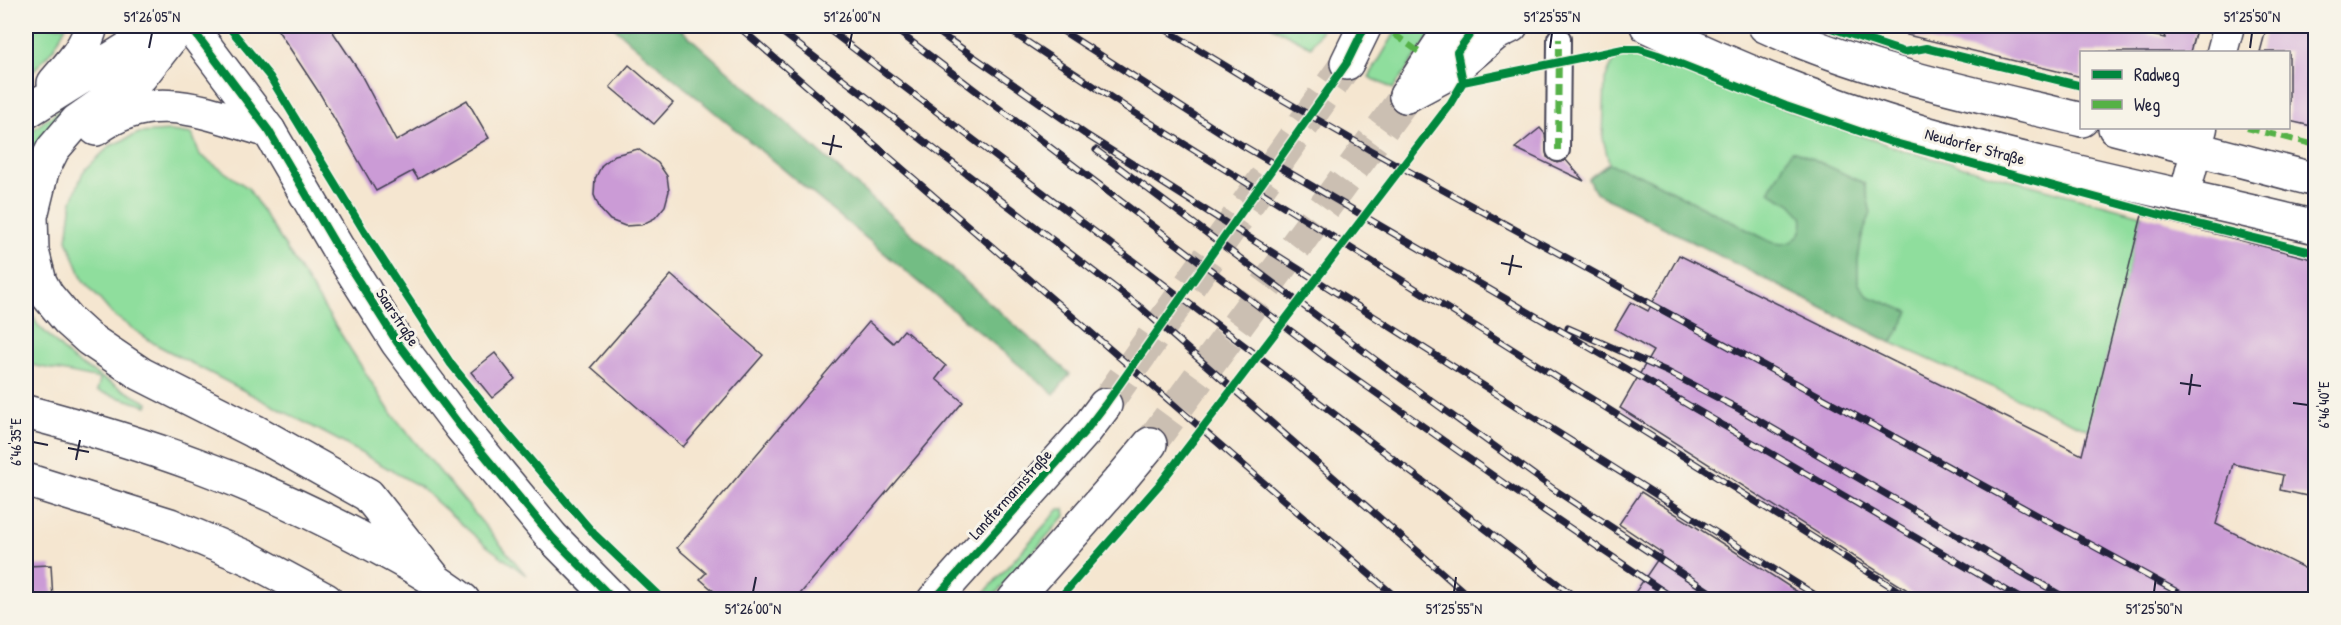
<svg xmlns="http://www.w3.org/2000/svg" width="2341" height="625" viewBox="0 0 2341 625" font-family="'Patrick Hand',sans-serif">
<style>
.green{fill:#8fde9d;stroke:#58806c;stroke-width:1.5}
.forest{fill:#73bd84;stroke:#4a7060;stroke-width:1.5}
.building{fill:#cb9bd6}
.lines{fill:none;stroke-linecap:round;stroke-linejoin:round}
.secondary-tunnel{stroke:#cbbfb2;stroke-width:33;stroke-dasharray:33 16;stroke-linecap:butt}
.pedestrian-casing{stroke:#423f51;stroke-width:26}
.minor-casing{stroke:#423f51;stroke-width:33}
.tertiary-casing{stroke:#423f51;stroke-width:36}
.secondary-casing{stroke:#423f51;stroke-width:36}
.motorway-casing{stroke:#423f51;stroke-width:36}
.pedestrian{stroke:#fff;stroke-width:22}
.minor{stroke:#fff;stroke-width:30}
.tertiary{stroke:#fff;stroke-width:33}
.secondary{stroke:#fff;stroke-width:33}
.motorway{stroke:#fff;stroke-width:33}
.rail-casing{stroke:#22223b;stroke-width:7}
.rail{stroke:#f7f3e8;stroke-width:4.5;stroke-dasharray:14;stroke-linecap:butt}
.quiet{stroke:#55b146;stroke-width:6;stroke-dasharray:12 6;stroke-linecap:butt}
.cycleway-casing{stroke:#f7f3e8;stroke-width:11}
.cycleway{stroke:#00873e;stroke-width:8}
.ticks{fill:none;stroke:#22223b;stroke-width:2}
.labels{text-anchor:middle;stroke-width:6;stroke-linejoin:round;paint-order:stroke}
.street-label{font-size:16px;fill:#22223b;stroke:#f7f3e8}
.neatline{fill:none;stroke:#22223b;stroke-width:2}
.ticks-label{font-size:15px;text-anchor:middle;fill:#22223b}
</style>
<rect width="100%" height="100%" fill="#f7f3e8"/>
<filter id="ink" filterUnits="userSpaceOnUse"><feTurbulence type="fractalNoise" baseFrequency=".0167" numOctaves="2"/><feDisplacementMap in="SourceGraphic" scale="12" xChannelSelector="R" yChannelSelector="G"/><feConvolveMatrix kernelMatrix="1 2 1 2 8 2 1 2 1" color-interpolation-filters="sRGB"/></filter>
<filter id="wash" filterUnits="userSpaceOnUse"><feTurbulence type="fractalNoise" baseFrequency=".008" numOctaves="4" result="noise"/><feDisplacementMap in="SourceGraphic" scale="24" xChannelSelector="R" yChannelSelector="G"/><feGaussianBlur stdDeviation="1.35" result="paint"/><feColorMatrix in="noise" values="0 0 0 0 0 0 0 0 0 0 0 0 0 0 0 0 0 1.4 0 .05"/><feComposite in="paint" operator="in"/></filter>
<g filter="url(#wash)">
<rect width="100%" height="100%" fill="#f5e6d0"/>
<!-- green -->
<path class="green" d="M26,26H66L54,48L26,79Z
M1271,26H1324L1311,47Z
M1399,26H1437L1393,89L1369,77Z
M1630,53L1673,65L1770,104L1905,151L2142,215L2089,430L1892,343L1596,193L1588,179L1609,163L1603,138L1605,79L1617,54Z
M81,94L86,103L45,137L26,168V135Z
M171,131L192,134L200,155L248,188L391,413L526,575L484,544L419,486L338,440L155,344L112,314L83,280L67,240L72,201L83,172L110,146L139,133Z
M26,301L37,324L72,359L102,378L148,403L147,406L97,391L100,379L26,364Z
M1059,509H1064L1065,516L991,599H979Z"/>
<!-- forest -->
<path class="forest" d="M613,26H677L1070,374L1054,394L630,42Z
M1791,151H1796L1864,183L1871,213L1862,236L1858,260V283L1868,296L1909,312L1892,343L1596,193L1588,179L1609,164L1641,175L1771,242C1791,248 1806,236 1802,216L1791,204L1769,192Z"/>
<g id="blocks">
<!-- building -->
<path class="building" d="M275,26H329L359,71L396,141L467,100L489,138L418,179L413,171L376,191L320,94Z
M1908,26H2114L2165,38L2168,26H2197L2190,52H2082V77L1907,35Z
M2267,26H2316V127L2289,121V52H2260Z
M629,65L673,103L654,124L610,87Z
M1540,128L1545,134L1547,157L1557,163L1566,160L1584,181L1515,148Z
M638,149L658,163L667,176L669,191L665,206L655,218L641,225L625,226L610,220L600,209L594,195L595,179L602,165L615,155Z
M2142,215L2316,260V498L2280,490L2283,475L2233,464L2216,524L2316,574V600H1923L1620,408L1653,351L1615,329L1631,302L1648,311L1679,255L2082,455Z
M671,275L763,355L683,447L591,367Z
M869,322L893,343L904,330L946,366L936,379L963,402L795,600H724L700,579L706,573L677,548Z
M495,353L515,379L492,398L471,372Z
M1641,492L1742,556L1810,600H1630L1662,553L1619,524Z
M51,565L53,600H26V566Z"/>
</g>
</g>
<g filter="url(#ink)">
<use href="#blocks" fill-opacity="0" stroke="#423f51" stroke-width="1.5"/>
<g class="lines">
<!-- secondary-tunnel -->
<path class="secondary-tunnel" d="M1105,405L1347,63
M1150,444L1406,96"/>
<defs>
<path id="pedestrian" d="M1558,150L1559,39"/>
<path id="minor" d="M2222,52L2229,26
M2184,197L2202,128"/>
<path id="tertiary" d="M1647,26C1735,68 1828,105 1922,132C2052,169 2185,195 2316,227
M1765,26C1865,72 1975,94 2082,120
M1406,96L1449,73L1495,34L1511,26
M2115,128L2316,180"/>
<path id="secondary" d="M190,26L269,131L337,247L397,342L461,427L552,537L614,600
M1347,63L1365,26
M1406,96L1452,26
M934,600L1086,430L1105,405
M1014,600L1121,479L1150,444"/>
<path id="motorway" d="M180,26L141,76L77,121L53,149L42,171L31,216L32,251L40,282L47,295L68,320L89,339L141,374L254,431L368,495L434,578
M54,83C69,65 86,49 91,26
M26,112L148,36L170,26
M96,129C153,86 209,114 269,131
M26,412C145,443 257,482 366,541C400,559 432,576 463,600
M26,480L170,525L250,559L326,600"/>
</defs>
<!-- pedestrian casing -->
<use href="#pedestrian" class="pedestrian-casing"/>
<!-- minor casing -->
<use href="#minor" class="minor-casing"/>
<!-- tertiary casing -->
<use href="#tertiary" class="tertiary-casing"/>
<!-- secondary casing -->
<use href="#secondary" class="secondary-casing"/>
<!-- motorway casing -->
<use href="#motorway" class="motorway-casing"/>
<!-- pedestrian -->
<use href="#pedestrian" class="pedestrian"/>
<!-- minor -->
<use href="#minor" class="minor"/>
<!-- tertiary -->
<use href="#tertiary" class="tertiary"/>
<!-- secondary -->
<use href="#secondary" class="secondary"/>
<!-- motorway -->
<use href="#motorway" class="motorway"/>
<defs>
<path id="rail" d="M738,26L1399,600
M774,26L1140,307L1473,600
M824,26L1579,600
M891,26L1325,357L1505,484L1676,600
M930,26L956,45
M1003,26L1130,110L1913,600
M1055,26L1228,137L2023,600
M1160,26L1247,79L1370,150L2192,600
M951,41L1085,134L1823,600
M1096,150L1385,367L1555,490L1722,600
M1568,328L1666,371L1739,409L2069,600"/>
</defs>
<!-- rail casing -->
<use href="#rail" class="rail-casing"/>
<!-- rail -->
<use href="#rail" class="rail"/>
<!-- quiet -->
<path class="quiet" d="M1394,34L1419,52
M2247,128L2316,145
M1558,150L1559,39"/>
<defs>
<path id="cycleway" d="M190,26L269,131L337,247L397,342L461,427L552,537L614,600
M228,26L270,77L364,231L451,364L502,427L595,535L663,600
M1825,26L1904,52L1926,48L2082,86
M1463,82L1623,49H1639L1658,55L1786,106L1888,141L2164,216L2316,253
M934,600L1086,430L1105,405L1347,63L1365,26
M1058,600L1159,485L1450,104L1463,82L1457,52L1476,26"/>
</defs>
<!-- cycleway casing -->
<use href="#cycleway" class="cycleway-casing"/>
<!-- cycleway -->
<use href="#cycleway" class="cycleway"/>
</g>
</g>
<!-- ticks -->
<path class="ticks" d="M149,48L152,33M849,48L852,33M1550,48L1552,33M2250,48L2252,33M822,143L842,147M830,155L834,135M1501,263L1522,267M1509,275L1513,255M2180,383L2201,386M2189,395L2192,374M2293,403L2308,405M33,442L48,445M68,448L89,452M76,460L80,440M753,592L756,577M1454,592L1456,577M2154,592L2156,577"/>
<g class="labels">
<!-- street labels -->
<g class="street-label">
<text transform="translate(1975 146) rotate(15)" y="6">Neudorfer Straße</text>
<text transform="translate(398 317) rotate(57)" y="6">Saarstraße</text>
<text transform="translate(1010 494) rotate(-48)" y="6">Landfermannstraße</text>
</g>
</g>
<!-- margin -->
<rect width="2341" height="625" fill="none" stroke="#f7f3e8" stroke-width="66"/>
<!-- legend -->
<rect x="2080" y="51" width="210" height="78" fill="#f7f3e8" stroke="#a29fa3" stroke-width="1.5"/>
<rect x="2092" y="70" width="30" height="9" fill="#00873e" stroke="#a29fa3" stroke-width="1.5"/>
<text x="2134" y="81" font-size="18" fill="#22223b">Radweg</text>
<rect x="2092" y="100" width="30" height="9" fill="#55b146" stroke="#a29fa3" stroke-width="1.5"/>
<text x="2134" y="111" font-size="18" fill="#22223b">Weg</text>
<rect x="33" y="33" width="2275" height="559" class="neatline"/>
<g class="ticks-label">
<text x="152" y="22">51°26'05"N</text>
<text x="852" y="22">51°26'00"N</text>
<text x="1552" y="22">51°25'55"N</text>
<text x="2252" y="22">51°25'50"N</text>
<text transform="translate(2324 405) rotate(-90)" y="5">6°46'40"E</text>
<text transform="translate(16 442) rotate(-90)" y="5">6°46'35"E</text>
<text x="753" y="614">51°26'00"N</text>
<text x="1454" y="614">51°25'55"N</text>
<text x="2154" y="614">51°25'50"N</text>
</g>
</svg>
